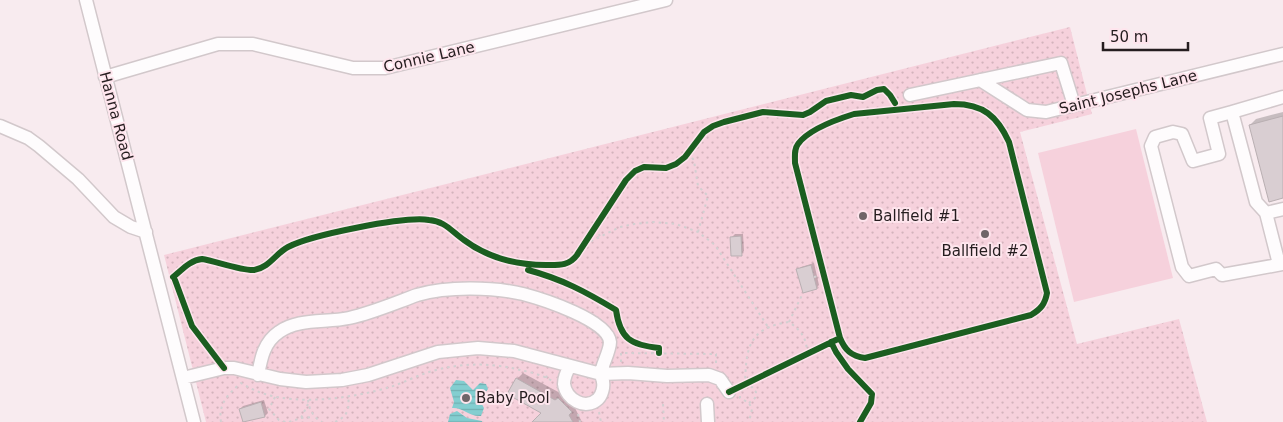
<svg xmlns="http://www.w3.org/2000/svg" width="1283" height="422" viewBox="0 0 1283 422" font-family="'DejaVu Sans',sans-serif">
<style>
.grass{fill:#f6d1dc}
.park{fill:url(#park-dots)}
.water{fill:url(#water-rules)}
.shadow{fill:#0003}
.building{fill:#d9ced2;stroke:#b9afb2}
.lines{fill:none;stroke-linecap:round;stroke-linejoin:round}
.minor-casing{stroke:#d2c8cb;stroke-width:15}
.path{stroke:#d3cfd1;stroke-width:2;stroke-dasharray:2.5 4;stroke-linecap:butt}
.minor{stroke:#fefcfd;stroke-width:12}
.cycleway-casing{stroke:#fee5ed;stroke-width:9}
.cycleway{stroke:#1b5e20;stroke-width:6}
.poi-dot{fill:#6f6568;stroke:#fee5ed;stroke-width:2}
.labels{text-anchor:middle;stroke-width:4;stroke-linejoin:round;paint-order:stroke}
.street-label{font-size:15px;fill:#251d1f;stroke:#fee5ed}
.poi-label{font-size:15px;fill:#251d1f;stroke:#fee5ed;text-anchor:start}
</style>
<defs>
<pattern id="park-dots" width="8" height="8" patternUnits="userSpaceOnUse" patternTransform="scale(1.25)"><rect width="8" height="8" fill="#f6d1dc"/><path d="M2 2h.1M6 6h.1" fill="none" stroke="#d3b3bc" stroke-width="1.8" stroke-linecap="round"/></pattern>
<pattern id="water-rules" width="6" height="5" patternUnits="userSpaceOnUse" patternTransform="scale(1.25)"><rect width="6" height="5" fill="#83ced0"/><path d="M0 2.5h6" fill="none" stroke="#71b0b2"/></pattern>
</defs>
<rect width="100%" height="100%" fill="#f8ebef"/>
<!-- grass -->
<path class="grass" d="M1136,129L1173,278L1074,302L1038,153Z"/>
<!-- park -->
<path class="park" d="M1070,27L1092,114L1020,132L1077,344L1179,319L1207,422H206L164,255Z"/>
<!-- water -->
<path class="water" d="M456,380L464,381L473,390L480,383L486,384L488,389L485,393L480,394L478,397L484,408L481,416C469,417 463,407 452,408L454,402L450,388Z
M457,411L467,418L482,421V422H448L450,414Z"/>
<!-- shadow -->
<path class="shadow" d="M1283,112V197L1250,125L1256,119Z
M735,234H743L744,251L741,254L732,237Z
M814,263L819,285L817,287L798,270L801,267Z
M523,373L562,394L577,405L575,408L582,422H540L543,413L517,379Z
M264,400L268,413L265,416L240,409L243,406Z"/>
<!-- building -->
<path class="building" d="M1283,116V198L1269,202L1249,125Z
M741,236L742,256H731L730,237Z
M811,265L817,289L803,293L796,269Z
M516,378L555,400L558,398L572,412L569,415L573,422H532L541,413L507,394Z
M261,402L265,417L243,422L239,409Z"/>
<g class="lines">
<defs>
<path id="minor" d="M86,0L194,422
M105,77L218,44H253L353,68H385L666,0
M980,80L1027,110L1046,112L1283,54
M910,95L1061,63L1074,105
M1283,97L1232,112L1256,202L1266,213L1283,209
M1232,112L1210,118L1219,154L1193,161L1182,134L1173,132L1155,137L1151,146L1182,267L1189,276L1216,269L1222,275L1283,264
M0,126L28,138L39,146L78,179L114,217L131,227L146,232
M1266,213L1279,264
M258,375C261,358 264,342 279,332C298,318 326,323 349,318C372,313 395,303 417,295C447,286 493,287 523,294C542,299 608,320 610,342C610,352 601,366 601,374C601,377 603,379 603,382C604,387 602,395 598,399C585,411 566,399 564,384C564,377 567,371 570,366
M183,378L224,368H234L280,379L306,382L342,380L368,375L438,352L478,348L514,351L601,374L628,373L667,376L709,375L720,379L729,392
M707,404L708,422"/>
</defs>
<!-- minor casing -->
<use href="#minor" class="minor-casing"/>
<!-- path -->
<path class="path" d="M689,152L694,161L698,186L708,196L698,232
M595,229L600,236
M585,244L620,227L634,224L654,222L676,224L698,232L715,245L768,327
M814,277L824,275
M789,322L803,293
M621,362V353L716,354V364
M546,378L548,373
M745,385C746,348 748,328 789,322C802,331 807,339 807,354
M741,391L745,385L752,387L756,392L755,398L749,403
M740,396V398L749,403L752,409L749,422
M275,397L269,409L279,420L286,422
M308,400C309,410 314,418 322,422
M663,404L664,422
M599,412L601,422
M578,414L580,422
M301,418L313,417
M221,422C218,404 228,394 241,383C248,387 255,391 262,393C299,406 353,398 390,387C403,383 416,376 429,372C458,363 490,362 520,370C530,372 543,375 552,381
M289,422L301,418L308,404
M335,422C347,417 350,409 348,396"/>
<!-- minor -->
<use href="#minor" class="minor"/>
<defs>
<path id="cycleway" d="M954,104C983,104 997,116 1009,142L1047,293C1045,304 1041,309 1031,315L865,358C851,356 845,350 840,338L795,163C795,156 794,149 798,144C808,130 838,119 854,114Z
M528,270C562,279 586,292 616,310C620,339 631,345 659,348V353
M173,277C182,270 190,260 202,259C215,261 242,271 254,270C269,268 276,253 288,247C311,235 404,216 429,220C445,221 452,232 464,240C488,258 517,265 546,265C559,265 569,266 577,255L626,180L635,171L644,167L666,168L676,164L685,157L704,132L713,126L724,122L763,112L803,115L810,112L826,101L851,95L863,97L877,90L884,89L890,95L895,103
M175,280L192,326L224,368
M831,342L836,352L848,369L872,394L871,403L860,422
M729,392L840,338"/>
</defs>
<!-- cycleway casing -->
<use href="#cycleway" class="cycleway-casing"/>
<!-- cycleway -->
<use href="#cycleway" class="cycleway"/>
</g>
<!-- markers -->
<g class="poi-dot">
<circle cx="863" cy="216" r="5"/>
<circle cx="985" cy="234" r="5"/>
<circle cx="466" cy="398" r="5"/>
</g>
<g class="labels">
<!-- street labels -->
<g class="street-label">
<text transform="translate(429 57) rotate(-13)" y="5">Connie Lane</text>
<text transform="translate(1128 92) rotate(-14)" y="5">Saint Josephs Lane</text>
<text transform="translate(116 116) rotate(75)" y="5">Hanna Road</text>
</g>
<!-- poi labels -->
<g class="poi-label">
<text x="873" y="221">Ballfield #1</text>
<text x="985" y="256" text-anchor="middle">Ballfield #2</text>
<text x="476" y="403">Baby Pool</text>
</g>
</g>
<!-- scale -->
<path d="M1103 42v8h85v-8" fill="none" stroke="#251d1f" stroke-width="2.5"/>
<text x="1110" y="42" font-size="15" fill="#251d1f" stroke="#fee5ed" stroke-width="4" paint-order="stroke">50 m</text>
</svg>
